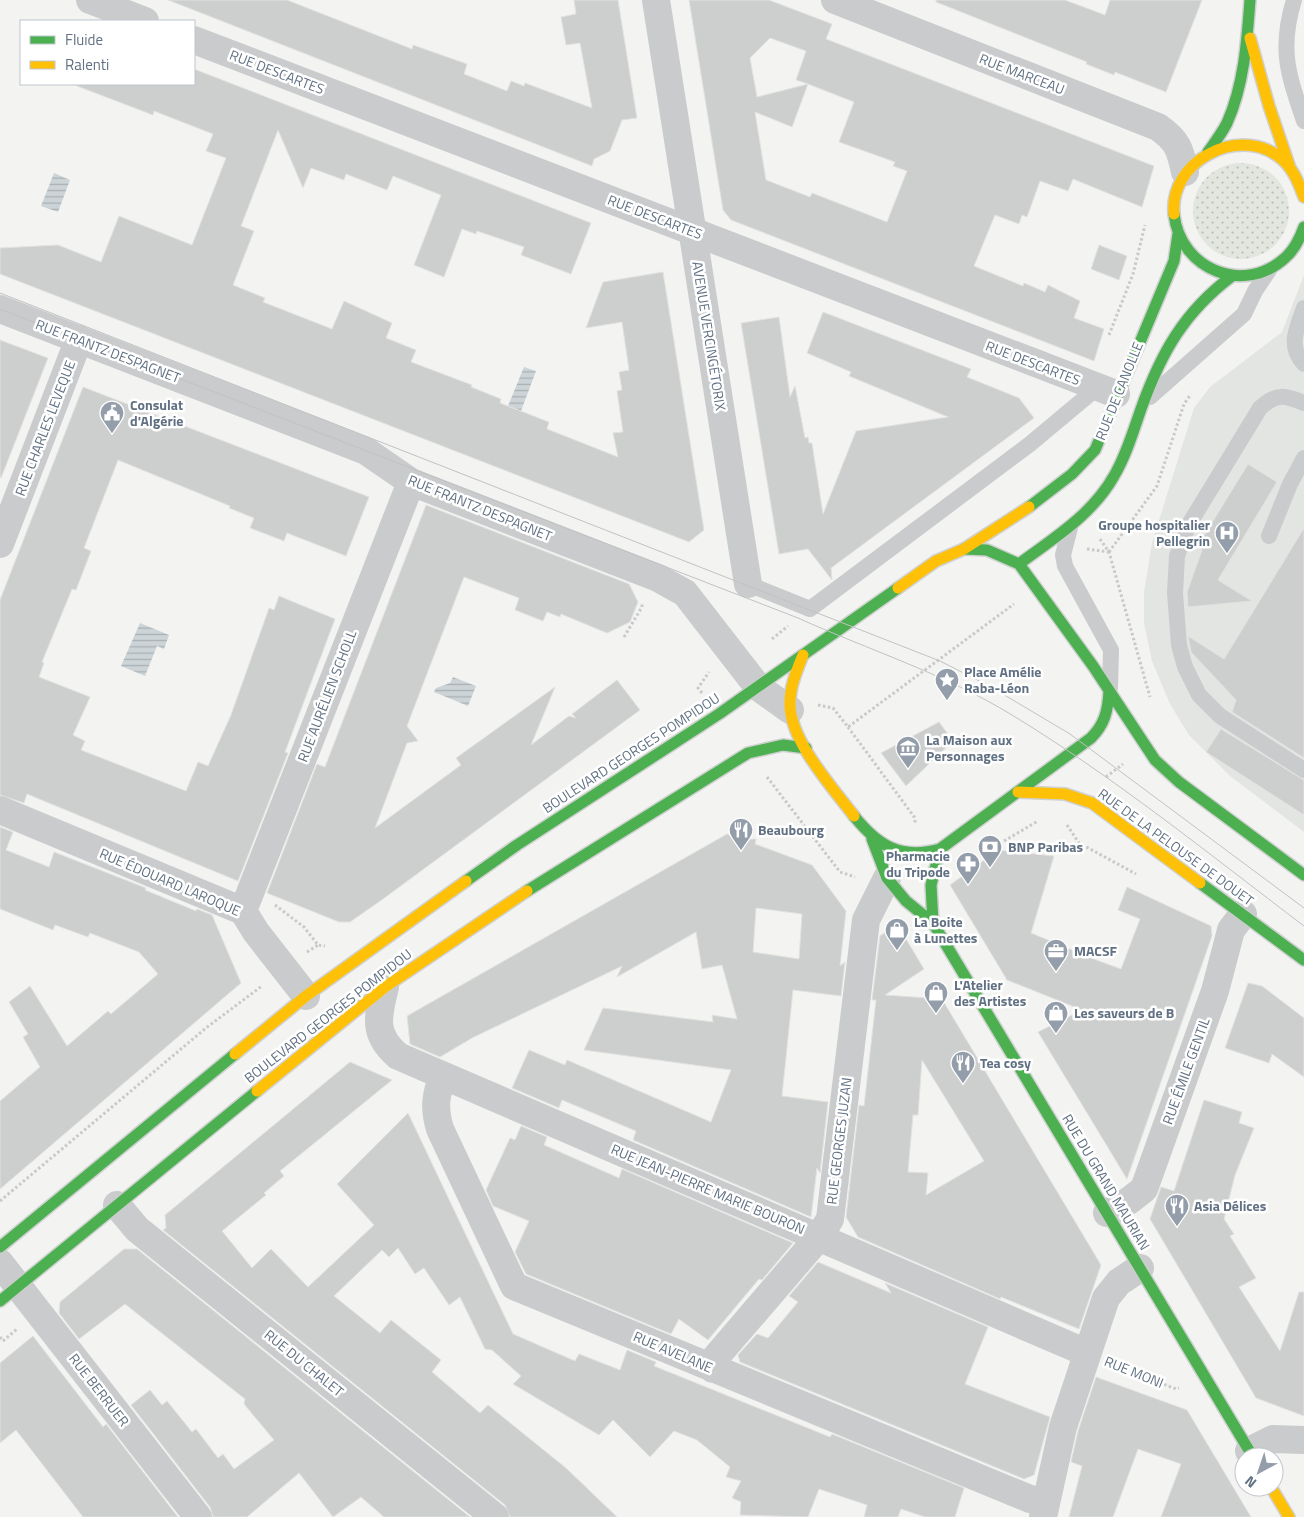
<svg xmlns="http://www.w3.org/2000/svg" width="1304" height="1517" viewBox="0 0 1304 1517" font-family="'Titillium Web',sans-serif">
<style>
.built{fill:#e3e5e3}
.grass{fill:url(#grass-dots)}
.water{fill:url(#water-rules)}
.building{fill:#cdcece;stroke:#e2e2e1;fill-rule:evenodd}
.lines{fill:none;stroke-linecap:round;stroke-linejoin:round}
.fast-casing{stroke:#cfd1d1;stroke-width:14}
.slow-casing{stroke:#cfd1d1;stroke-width:14}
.path{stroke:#c8c9ca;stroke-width:3;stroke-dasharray:2.5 2.5;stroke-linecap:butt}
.lane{stroke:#cacbcc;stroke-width:16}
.street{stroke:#cacbcc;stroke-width:28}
.fast{stroke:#4caf50;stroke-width:11}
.slow{stroke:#ffc107;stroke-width:11}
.tram{stroke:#c1c2c3;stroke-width:1}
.labels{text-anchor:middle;stroke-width:5;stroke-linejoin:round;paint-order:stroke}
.street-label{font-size:14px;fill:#617183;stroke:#fff}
.poi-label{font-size:14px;font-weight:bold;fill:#617183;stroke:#fff;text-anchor:start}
</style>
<defs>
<pattern id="grass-dots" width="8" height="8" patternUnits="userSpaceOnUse" patternTransform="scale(1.25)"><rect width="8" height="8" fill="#e2e6df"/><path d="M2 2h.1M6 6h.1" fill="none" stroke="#bbbfba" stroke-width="1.8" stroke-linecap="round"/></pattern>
<pattern id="water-rules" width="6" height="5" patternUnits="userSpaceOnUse" patternTransform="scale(1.25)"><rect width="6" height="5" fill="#ccd4d7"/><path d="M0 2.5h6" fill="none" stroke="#a9b0b4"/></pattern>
</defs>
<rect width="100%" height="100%" fill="#f3f3f1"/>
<!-- built -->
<path class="built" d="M1304,275V832L1230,776L1189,735L1170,704L1152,661L1144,623V592L1152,543L1194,408L1210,387L1282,332Z"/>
<!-- grass -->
<path class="grass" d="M1193 211a48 48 0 1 1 96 0a48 48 0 1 1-96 0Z"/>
<!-- water -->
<path class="water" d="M54,173L70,180L58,212L41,206Z
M524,367L536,371L521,411L508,406Z
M140,623L169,635L164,649L157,646L145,676L121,666Z
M453,677L476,686L468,706L434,692L436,688L450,683Z"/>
<!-- building -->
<path class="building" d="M168,0H287L412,49L413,45L467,64L464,74L507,91L511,81L524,86L525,83L592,108L580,43L566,45L561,17L576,14L574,0H618L637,118L622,120L610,151L594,159L592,166Z
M689,0H769L832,24L826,39L1154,166L1142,207L1073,179L1068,191L1040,181L1027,217L1022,215L1019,224L995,215L974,266L1023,286L1024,283L1045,292L1048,285L1080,301L1074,318L1104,329L1094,361L731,220L723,210ZM770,38L806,51L796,80L808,84L757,97L750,58ZM808,84L854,102L839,142L895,162L893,166L907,171L887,222L812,193L810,197L766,180L755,112L792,127Z
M936,0H1065L1105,15L1110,0H1202L1166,92L1115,72L1114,75L1086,64L1087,62L936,2Z
M194,69L591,223L571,274L521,255L524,247L477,231L476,234L462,229L444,277L414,265L441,195L393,176L387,190L346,174L344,180L311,168L303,188L278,130L241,226L254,231L233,285L265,298L263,302L332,329L344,301L392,323L386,338L416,350L411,362L472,385L471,387L501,399L500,403L549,422L547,429L618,457L613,433L623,432L617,391L622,390L619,372L629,370L622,322L586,328L603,282L663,272L704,530L689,542L0,274V248L58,245L101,262L119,216L192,245L226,158L206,151L213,134L154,111L153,115L77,86V84H194Z
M1099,245L1127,256L1119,280L1091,269Z
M823,312L971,369L967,377L1019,398L1034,418L831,568L832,580L808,549L779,554L741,323L779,317L790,397L795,386L805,438L808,437L809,443H812L823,514L856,431L948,417L849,376L851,372L807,353Z
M0,340L48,358L1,478L0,477Z
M83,387L369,497L346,556L287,533L284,541L250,528L254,518L229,508L230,506L118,460L84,548L91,551L76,590L72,589L42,662L44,663L39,677L90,697L73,735L85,741L81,750L186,791L198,762L208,766L231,715L269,608L274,610L279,596L335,619L285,752L288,753L238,881L27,794L24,803L0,795V600Z
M1248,464L1277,482L1218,580L1252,601L1188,607L1187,592L1202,550L1197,547Z
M426,505L629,584L638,602L630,622L607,633L561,614L560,617L547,612L543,621L515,610L519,598L464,577L407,726L418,741L407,743L375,828L461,765L456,758L555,687L531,745L569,716L576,718L572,714L617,680L640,710L383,899L350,922H339L267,893L317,764L325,767Z
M1304,528V758L1232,712L1236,700L1191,652L1188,636L1224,659Z
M939,722L953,741L906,786L881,753Z
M1221,729L1304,780V815L1206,752Z
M0,827L13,832L6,850L49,867L54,852L146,888L145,890L196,911L197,909L212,915L241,983L0,1189V1101L40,1067L23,1037L28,1034L9,1002L30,986L67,1046L108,1011L111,1014L158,974L139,952L90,933L88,937L55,925L53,930L0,909Z
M727,834L741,839H756L755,844L812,865L846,911L840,966L845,962L841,996L793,990L782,1096L828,1102L820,1173L817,1168L811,1217L633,1140L636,1131L562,1100L559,1108L512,1088L529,1050L565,1065L567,1060L711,1122L731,1070L584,1050L603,1008L713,1022L712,1015L737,1019L722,965L702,969L696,932L617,977L622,966L472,1038L440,1057L410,1044L407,1016ZM756,908L802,914L799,959L753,952Z
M998,850L1054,856L1031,933L1099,961L1121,969L1140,919L1118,910L1127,887L1211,926L1212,936L1127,1179L1038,1032L1082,1010L1007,980L950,885Z
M897,924L924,969L885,995L942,999L1101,1265L1079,1329L1001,1297L1000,1299L858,1237L846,1217L859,1105L864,1106L876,1000H872L880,936ZM922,1060L984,1161L926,1195L928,1173L908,1172L913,1115H918Z
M1248,983L1262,986L1304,1018V1077L1272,1054L1269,1063L1225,1048Z
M350,1062L392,1080L280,1171L284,1176L264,1193L266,1195L222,1231L252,1268L271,1249L308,1287L374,1225L337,1184L408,1113L513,1334L575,1361L579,1354L620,1370L627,1350L656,1362L654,1366L830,1437L832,1434L964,1488L955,1517H925L901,1509L898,1517H864L867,1505L819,1489L808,1517L740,1515L741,1502L732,1498L741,1481L726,1477L730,1467L697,1440L674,1431L650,1457L613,1420L599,1435L513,1384L521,1376L492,1350L485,1349L460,1297L449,1305L424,1268L415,1274L398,1248L389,1257L382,1250L334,1296L380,1333L391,1320L441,1360L432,1372L480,1413L488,1405L566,1468L617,1517H510L505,1505L163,1230L166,1228L165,1215Z
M1204,1100L1242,1112L1239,1123L1254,1128L1235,1175L1224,1219L1234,1234L1230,1236L1256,1278L1239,1287L1280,1351L1299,1292H1304V1416L1256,1398L1150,1219L1161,1187L1174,1191Z
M521,1126L547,1137L544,1145L619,1178L622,1169L793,1243L762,1280L759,1279L708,1340L679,1319L671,1334L526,1274L515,1252L529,1221L493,1206L486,1190L510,1138L515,1140Z
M124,1249H137L470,1517H384L361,1497L333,1517L299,1473L247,1517H213L210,1507L131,1405L150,1390L162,1405L167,1401L192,1432L196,1429L218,1458L223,1454L234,1469L274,1440L244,1404L245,1399L125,1304L79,1339L59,1313L60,1302Z
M818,1262L891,1293L885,1283L988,1327L965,1384L1050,1417L1034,1475L1024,1479L740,1362L738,1355L757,1334L768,1338L798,1302L789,1296Z
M33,1336L103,1427L106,1424L178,1517H83L16,1430L0,1443V1363Z
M1096,1377L1187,1410L1251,1517H1161L1181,1464L1138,1449L1113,1517H1069L1082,1466L1071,1462L1078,1431Z"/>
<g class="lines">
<defs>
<path id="fast" d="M1208,152C1215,142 1222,133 1227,123C1244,85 1247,41 1250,0
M1174,214C1180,270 1245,296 1286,257C1295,249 1300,238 1304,227
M1029,507L1072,474L1095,450L1174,261L1178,234
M964,549L987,550L1019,564L1093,666L1155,760L1179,782L1304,875
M1019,564C1054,538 1092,515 1114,476C1126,456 1133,432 1141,409C1161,353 1184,312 1232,276
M854,816C878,846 901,860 940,849L1091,738C1105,724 1108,710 1109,691
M872,839L887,878L906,901L933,923L1253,1457
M466,881L517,845L719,714L898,588
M1200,883L1304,960
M527,891L748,753L783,745L806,748
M933,923L931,885L940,849
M0,1247L235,1054
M0,1301L257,1091"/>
<path id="slow" d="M1250,38L1269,106L1289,165
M1174,214C1169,162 1236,126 1278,156C1292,166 1298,181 1304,197
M898,588L936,561L964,549L1029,507
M803,655C797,670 790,686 790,703C789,740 833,788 854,816
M1018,792L1065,794L1092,803L1200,883
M235,1054L306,996L466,881
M257,1091L385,987L527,891
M1271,1487L1289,1517"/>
</defs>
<!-- fast casing -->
<use href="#fast" class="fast-casing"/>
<!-- slow casing -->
<use href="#slow" class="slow-casing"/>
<!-- path -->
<path class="path" d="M1109,335L1133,274L1145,225
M1100,539L1109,552L1150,697
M1087,549L1109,552
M1109,552L1157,486L1184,404L1191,394
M624,637L642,607V602
M772,639L788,626
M702,693L698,688L709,672
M818,705L833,708L848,727L1014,604
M848,727L915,818V825
M767,777L840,872L855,877
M1106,777L1123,764
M1067,825L1079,843L1136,874
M1004,841L1038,821
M275,905L304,927L318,945L325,946
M307,952L318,945
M0,1201L206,1028L262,986
M0,1337L3,1341L17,1329
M1113,1364L1176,1389L1179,1388"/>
<!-- lane -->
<path class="lane" d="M1294,0C1279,49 1288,74 1304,121
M1304,308C1297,328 1287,346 1304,364
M1150,397L1244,314L1255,291L1269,270
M1304,403C1284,395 1277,393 1260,408L1188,526L1177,556L1175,593L1179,645L1185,667L1199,695L1220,716L1304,770
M1070,528L1063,555L1065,566L1111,650L1110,688
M1269,536L1290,484L1304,458
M748,584L810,609L1030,444L1097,388"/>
<!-- street -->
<path class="street" d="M90,0L145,21
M656,0L748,584
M835,0L1158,127C1178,141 1180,149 1185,172
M194,40L1116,394
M0,309L366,451L411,482L658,578L685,593L758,687L790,710
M0,544L79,339
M0,810L243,911L256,932L306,996
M243,911L411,482
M385,987C378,1016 372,1034 398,1056L1087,1353
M443,1076C435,1096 434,1109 440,1129L514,1286L1030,1499L1045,1502
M117,1205L137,1229L495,1517
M1107,1213L1130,1200L1144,1189L1215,991L1231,930L1243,914
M0,1263L198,1517
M713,1369L716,1357L819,1237L830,1219L866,920L887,878
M1249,1451L1273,1439L1304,1440
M1043,1517L1063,1427L1106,1298L1119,1282L1140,1268"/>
<!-- fast -->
<use href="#fast" class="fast"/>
<!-- slow -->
<use href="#slow" class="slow"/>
<!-- tram -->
<path class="tram" d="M0,293L940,661L991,687L1070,734L1304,908
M0,309L798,618C869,650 945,674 1012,715C1114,777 1209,854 1304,926"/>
</g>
<!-- icons -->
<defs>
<symbol id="civic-pin" viewBox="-11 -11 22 30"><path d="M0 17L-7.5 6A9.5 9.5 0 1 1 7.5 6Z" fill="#949eaa" stroke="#fff"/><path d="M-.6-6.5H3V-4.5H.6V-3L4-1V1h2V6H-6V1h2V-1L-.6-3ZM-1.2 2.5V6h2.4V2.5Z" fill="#fff"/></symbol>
<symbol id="hospital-pin" viewBox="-11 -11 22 30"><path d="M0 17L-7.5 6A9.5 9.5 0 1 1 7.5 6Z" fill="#949eaa" stroke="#fff"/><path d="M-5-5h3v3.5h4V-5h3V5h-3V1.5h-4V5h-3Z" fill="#fff"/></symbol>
<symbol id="sight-pin" viewBox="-11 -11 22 30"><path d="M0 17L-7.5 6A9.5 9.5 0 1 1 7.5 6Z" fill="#949eaa" stroke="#fff"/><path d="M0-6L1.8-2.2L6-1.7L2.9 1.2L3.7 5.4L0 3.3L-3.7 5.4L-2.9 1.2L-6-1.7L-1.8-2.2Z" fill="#fff"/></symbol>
<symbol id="museum-pin" viewBox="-11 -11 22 30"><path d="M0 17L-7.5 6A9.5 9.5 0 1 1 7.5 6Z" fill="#949eaa" stroke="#fff"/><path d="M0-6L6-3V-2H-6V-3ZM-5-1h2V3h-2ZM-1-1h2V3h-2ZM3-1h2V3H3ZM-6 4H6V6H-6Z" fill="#fff"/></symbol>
<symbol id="restaurant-pin" viewBox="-11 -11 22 30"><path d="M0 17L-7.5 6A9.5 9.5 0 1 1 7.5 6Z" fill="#949eaa" stroke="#fff"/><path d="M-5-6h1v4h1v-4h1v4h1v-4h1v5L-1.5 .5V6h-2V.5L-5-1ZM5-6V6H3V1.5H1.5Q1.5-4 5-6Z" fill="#fff"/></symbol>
<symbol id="bank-pin" viewBox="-11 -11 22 30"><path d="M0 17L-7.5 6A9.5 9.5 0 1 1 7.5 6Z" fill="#949eaa" stroke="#fff"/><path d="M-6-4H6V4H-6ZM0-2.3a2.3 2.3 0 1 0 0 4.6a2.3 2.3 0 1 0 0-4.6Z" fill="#fff"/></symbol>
<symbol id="pharmacy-pin" viewBox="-11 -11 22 30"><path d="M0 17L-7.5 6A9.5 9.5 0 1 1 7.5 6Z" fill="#949eaa" stroke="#fff"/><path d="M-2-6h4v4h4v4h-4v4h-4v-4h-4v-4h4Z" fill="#fff"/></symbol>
<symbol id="shop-pin" viewBox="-11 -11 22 30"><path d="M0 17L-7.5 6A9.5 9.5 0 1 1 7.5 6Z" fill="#949eaa" stroke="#fff"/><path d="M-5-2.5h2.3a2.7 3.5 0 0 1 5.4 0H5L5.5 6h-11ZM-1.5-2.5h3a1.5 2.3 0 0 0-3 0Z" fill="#fff"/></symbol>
<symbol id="office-pin" viewBox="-11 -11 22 30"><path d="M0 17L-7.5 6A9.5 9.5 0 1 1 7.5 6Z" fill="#949eaa" stroke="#fff"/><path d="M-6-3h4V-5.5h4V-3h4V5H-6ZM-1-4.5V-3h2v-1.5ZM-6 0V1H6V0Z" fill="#fff"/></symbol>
</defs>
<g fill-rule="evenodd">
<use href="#civic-pin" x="98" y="399" width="28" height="38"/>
<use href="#hospital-pin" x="1213" y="519" width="28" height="38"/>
<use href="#sight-pin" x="933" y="666" width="28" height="38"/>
<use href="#museum-pin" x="894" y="734" width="28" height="38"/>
<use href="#restaurant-pin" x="727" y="816" width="28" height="38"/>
<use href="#bank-pin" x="976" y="833" width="28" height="38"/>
<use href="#pharmacy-pin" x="954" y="850" width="28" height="38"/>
<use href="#shop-pin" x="883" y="916" width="28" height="38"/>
<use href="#office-pin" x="1042" y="937" width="28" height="38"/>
<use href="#shop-pin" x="922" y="979" width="28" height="38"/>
<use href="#shop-pin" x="1042" y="999" width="28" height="38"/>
<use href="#restaurant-pin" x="949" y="1049" width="28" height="38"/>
<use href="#restaurant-pin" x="1163" y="1192" width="28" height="38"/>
</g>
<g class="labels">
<!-- street labels -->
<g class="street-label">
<text transform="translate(277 72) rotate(21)" y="5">RUE DESCARTES</text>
<text transform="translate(1022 74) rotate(21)" y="5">RUE MARCEAU</text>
<text transform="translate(655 217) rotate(21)" y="5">RUE DESCARTES</text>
<text transform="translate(709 336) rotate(81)" y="5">AVENUE VERCINGÉTORIX</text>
<text transform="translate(108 351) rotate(21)" y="5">RUE FRANTZ DESPAGNET</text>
<text transform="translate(1033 363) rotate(21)" y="5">RUE DESCARTES</text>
<text transform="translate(1119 391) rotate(-68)" y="5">RUE DE CANOLLE</text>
<text transform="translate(45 428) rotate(-69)" y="5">RUE CHARLES LEVEQUE</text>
<text transform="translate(480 508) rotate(22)" y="5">RUE FRANTZ DESPAGNET</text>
<text transform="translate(327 696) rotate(-69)" y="5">RUE AURÉLIEN SCHOLL</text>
<text transform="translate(631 753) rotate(-33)" y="5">BOULEVARD GEORGES POMPIDOU</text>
<text transform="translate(1176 847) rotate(36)" y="5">RUE DE LA PELOUSE DE DOUET</text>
<text transform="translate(170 882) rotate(23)" y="5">RUE ÉDOUARD LAROQUE</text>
<text transform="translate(328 1016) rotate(-38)" y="5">BOULEVARD GEORGES POMPIDOU</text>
<text transform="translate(1186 1071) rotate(-70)" y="5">RUE ÉMILE GENTIL</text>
<text transform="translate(839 1141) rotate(-83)" y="5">RUE GEORGES JUZAN</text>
<text transform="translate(1106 1182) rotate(59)" y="5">RUE DU GRAND MAURIAN</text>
<text transform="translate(708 1189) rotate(23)" y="5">RUE JEAN-PIERRE MARIE BOURON</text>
<text transform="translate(673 1352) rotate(23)" y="5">RUE AVELANE</text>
<text transform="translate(304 1363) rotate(39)" y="5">RUE DU CHALET</text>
<text transform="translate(1134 1372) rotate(22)" y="5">RUE MONI</text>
<text transform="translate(99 1390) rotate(52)" y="5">RUE BERRUER</text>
</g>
<!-- poi labels -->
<g class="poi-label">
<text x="130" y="410">Consulat<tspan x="130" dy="16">d'Algérie</tspan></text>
<text x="1210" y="530" text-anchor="end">Groupe hospitalier<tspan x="1210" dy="16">Pellegrin</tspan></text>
<text x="964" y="677">Place Amélie<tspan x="964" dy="16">Raba-Léon</tspan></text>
<text x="926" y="745">La Maison aux<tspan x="926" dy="16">Personnages</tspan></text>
<text x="758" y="835">Beaubourg</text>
<text x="1008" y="852">BNP Paribas</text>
<text x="950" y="861" text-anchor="end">Pharmacie<tspan x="950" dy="16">du Tripode</tspan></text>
<text x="914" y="927">La Boite<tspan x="914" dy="16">à Lunettes</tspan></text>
<text x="1074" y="956">MACSF</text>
<text x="954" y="990">L'Atelier<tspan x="954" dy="16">des Artistes</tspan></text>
<text x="1074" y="1018">Les saveurs de B</text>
<text x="980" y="1068">Tea cosy</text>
<text x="1194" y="1211">Asia Délices</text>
</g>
</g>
<!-- legend -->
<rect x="20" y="20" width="175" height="65" fill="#ffffff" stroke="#c0c6cd"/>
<rect x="30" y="36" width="25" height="8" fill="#4caf50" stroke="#c0c6cd"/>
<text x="65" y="45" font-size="15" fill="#617183">Fluide</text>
<rect x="30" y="61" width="25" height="8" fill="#ffc107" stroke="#c0c6cd"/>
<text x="65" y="70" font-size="15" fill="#617183">Ralenti</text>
<!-- north arrow -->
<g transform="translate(1259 1472) rotate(220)"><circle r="24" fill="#ffffff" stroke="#c0c6cd"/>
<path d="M0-4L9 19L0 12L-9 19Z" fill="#949eaa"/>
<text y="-8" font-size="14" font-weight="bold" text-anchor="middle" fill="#617183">N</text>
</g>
</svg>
